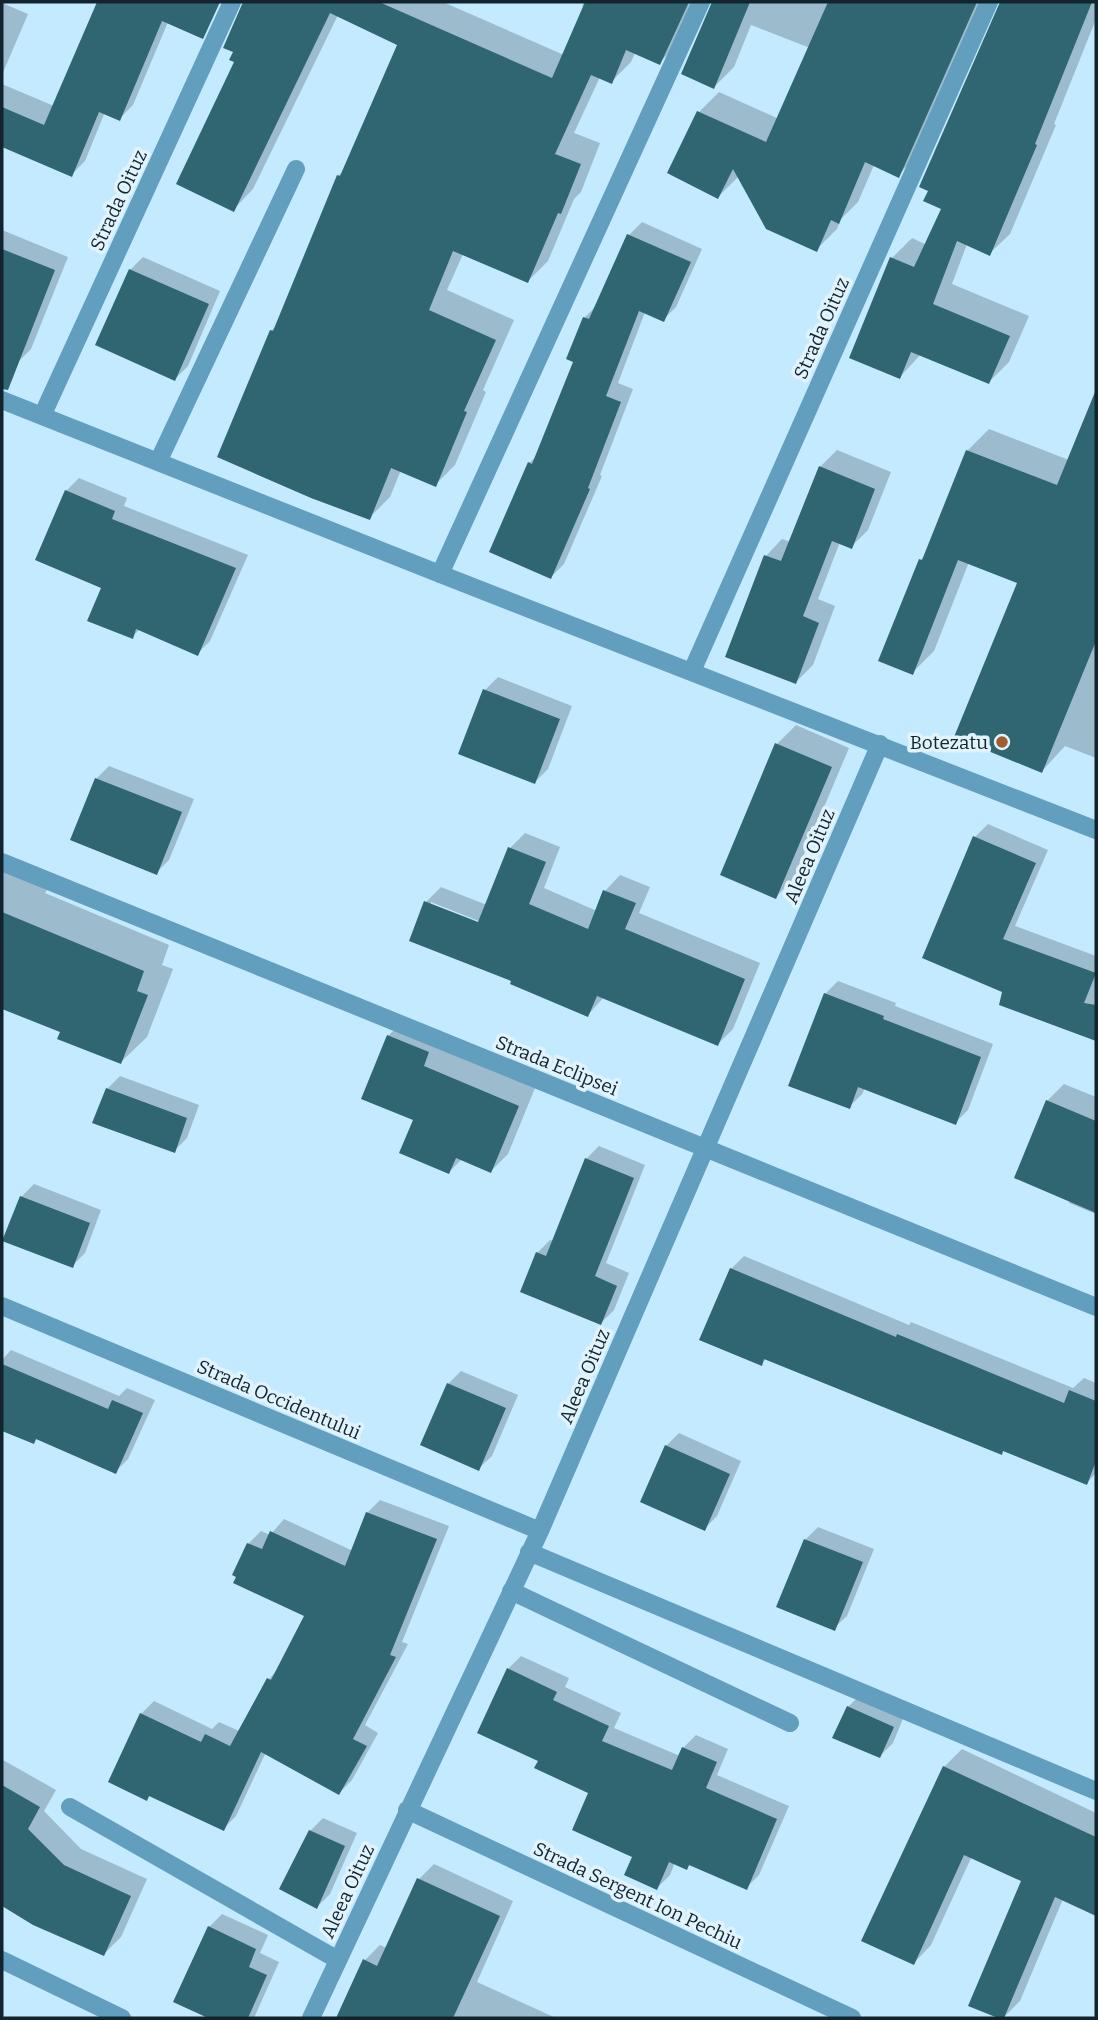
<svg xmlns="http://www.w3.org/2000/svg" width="1098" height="2020" viewBox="0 0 1098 2020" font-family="Bitter,serif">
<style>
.shadow{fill:#0003;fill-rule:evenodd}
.building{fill:#2f6671}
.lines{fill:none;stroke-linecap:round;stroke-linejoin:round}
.minor{stroke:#629fbf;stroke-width:18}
.poi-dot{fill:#a15d2f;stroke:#e1f4fe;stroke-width:2.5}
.labels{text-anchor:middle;stroke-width:7;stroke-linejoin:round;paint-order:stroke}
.street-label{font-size:19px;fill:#12242e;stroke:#e1f4fe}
.poi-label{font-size:19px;fill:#12242e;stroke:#e1f4fe;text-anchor:end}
</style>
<rect width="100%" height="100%" fill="#c4eaff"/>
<!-- shadow -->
<path class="shadow" d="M99,2H197L192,13L168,22L133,105L119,119L105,112L85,161L71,175L2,146V84L54,106Z
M260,2H443L564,55L585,7L582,6L584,2H698L679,43L659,63L635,53L631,62L611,82L600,77L574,133L600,143L581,192L574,199L548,261L528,281L463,254L447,290L514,320L483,390L486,392L455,465L435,485L401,470L390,497L369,518L271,331L277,325L338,176L346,169L399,45L338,15L253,189L233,210L237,61L231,59Z
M713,2H987L918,155L898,175L874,165L858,202L841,219L837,229L817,249L739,176L718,197L699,112L719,92L779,119L810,48L751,25L734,67L714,87Z
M1000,2H1096V19L1054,124L1056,125L1010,234L989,254L967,244L952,284L1029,316L1009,362L989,382L921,354L900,377L892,258L912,238L927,245L943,208L1001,7Z
M2,3L28,14L2,75Z
M642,222L702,249L676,307L663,320L645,312L618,383L633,389L600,475L602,476L564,564L551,577L529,463L538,455L575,361L584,318L597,305L629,235Z
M2,230L68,257L31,349L18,362L2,356Z
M143,257L220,291L188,366L175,379L130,270Z
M1096,394V758L1065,746L1042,771L1019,582L969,562L934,651L912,673L921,560L927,553L967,451L989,429L1069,460Z
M837,450L891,472L868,530L851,547L840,542L818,599L835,606L813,665L796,682L766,556L782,539L791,542L820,467Z
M79,478L127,498L124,506L248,555L210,641L197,654L140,629L132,637L103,587L66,491Z
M498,677L572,706L548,769L535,782L485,690Z
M796,725L849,748L794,878L776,897L777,744Z
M109,766L194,799L169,860L156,873L96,779Z
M988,824L1048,850L1015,926L1096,956V1020L1025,999L925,958L975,837Z
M525,833L560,847L544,888L597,911L605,891L620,875L650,887L639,913L760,963L733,1029L718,1044L604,997L588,1015L514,980L426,902L441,887L487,905L510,848ZM431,902L486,924L485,927L431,906Z
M2,869L48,888L45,893L169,945L162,965L173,969L147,1037L121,1062L62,1031L52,992L2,972Z
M838,981L896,1003L895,1006L993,1044L968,1110L955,1123L865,1088L862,1094L849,1107L825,994Z
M405,1019L440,1049L535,1088L508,1154L491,1171L462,1159L449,1172L415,1119L388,1036Z
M120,1076L199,1105L187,1138L174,1151L107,1089Z
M1064,1084L1096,1097V1214L1069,1203L1070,1200L1047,1101Z
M599,1146L645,1165L606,1263L629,1273L614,1310L601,1323L537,1253L550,1240L554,1241L586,1159Z
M34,1184L101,1210L85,1253L72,1266L21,1197Z
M744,1256L909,1325L911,1322L1073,1388L1084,1378L1096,1383V1473L1087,1483L767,1358L761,1364L731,1269Z
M11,1350L119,1396L127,1388L155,1400L128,1459L115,1472L38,1438L33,1442L2,1429V1360Z
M461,1371L518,1395L492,1456L479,1468L448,1384Z
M679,1433L741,1461L717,1516L704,1529L666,1446Z
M380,1500L449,1526L402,1642L408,1644L365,1725L378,1733L352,1780L339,1793L266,1752L236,1816L223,1829L150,1795L147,1799L141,1714L154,1701L212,1729L219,1722L239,1731L269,1679L279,1668L306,1615L248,1544L261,1531L270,1535L284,1519L353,1551L367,1513Z
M818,1527L874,1549L847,1616L834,1628L805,1540Z
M521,1656L569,1678L565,1687L621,1713L614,1728L680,1756L683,1748L696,1735L728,1749L717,1775L789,1806L759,1875L746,1888L690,1864L687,1868L675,1862L670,1875L657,1888L590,1792L540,1760L508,1669Z
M861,1694L905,1714L893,1743L880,1756L848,1707Z
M962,1749L1096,1813V1914L1063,1899L1020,2001L1003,2018L971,2005L1023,1880L972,1856L931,1945L914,1963L944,1767Z
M3,1760L56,1790L44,1811L81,1849L147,1879L121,1937L104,1954L34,1923L2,1904Z
M323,1818L357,1833L330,1894L317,1907L310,1831Z
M434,1864L513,1901L477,1982L556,2018H337L365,1960L380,1945L387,1948L419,1879Z
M222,1914L268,1935L260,1953L279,1962L254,2018H213L176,2001L209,1927Z"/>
<!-- building -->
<path class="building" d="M97,2H220L203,39L162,21L120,121L99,112L72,177L2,147V107L44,125Z
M243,2H379L552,78L585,2H689L660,65L626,50L612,84L591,75L555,154L581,164L561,214L558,213L528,283L453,251L429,310L496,340L464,411L467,412L436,487L391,468L370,520L311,498L217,457L270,330L273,331L337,175L340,176L397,45L330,13L234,212L176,184L234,62L229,60L233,52L223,48Z
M712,2H750L714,89L681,74Z
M828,2H977L899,178L865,162L839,224L831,220L817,252L766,229L733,169L718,199L667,173L697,111L766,142Z
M1000,2H1092L1035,144L1037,145L990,256L957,241L933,304L1010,336L989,384L911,352L900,379L849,358L890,257L914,267L941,209L923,201L928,191L919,187Z
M627,234L691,262L664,322L639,311L606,396L621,402L588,488L590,489L551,579L489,552L528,462L532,464L573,362L566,359L583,317L589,319Z
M2,249L55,270L8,390L2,389Z
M129,269L209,304L175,381L95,345Z
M1095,392L1096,641L1042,773L954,737L1017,583L958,560L913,675L878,661L919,559L922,560L966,450L1057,485Z
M819,466L875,489L852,549L832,541L803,616L819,623L796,684L725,657L764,555L781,561Z
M65,490L115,511L112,519L236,568L198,656L136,629L133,639L87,621L101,588L35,560Z
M483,689L560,719L535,784L458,754Z
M775,743L832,767L776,899L720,875Z
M95,778L182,812L157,875L70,840Z
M973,836L1036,863L1003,939L1096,973L1084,1003L1096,1005V1041L999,1005L1002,992L922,958Z
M508,847L546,862L529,904L588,929L603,890L636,903L625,929L745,979L718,1046L597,996L588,1017L510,984L511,981L409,941L424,901L478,922Z
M2,912L144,971L137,991L148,995L121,1064L57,1039L60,1032L2,1009Z
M824,993L884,1016L883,1019L981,1057L956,1125L858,1087L850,1109L788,1086Z
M387,1035L429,1052L424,1066L519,1106L491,1173L456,1158L449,1174L399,1153L413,1120L361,1099Z
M106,1088L187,1118L175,1153L92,1123Z
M1046,1100L1096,1121V1213L1014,1178Z
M585,1158L634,1178L595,1276L617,1286L601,1325L520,1292L536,1252L546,1256Z
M20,1196L90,1223L73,1268L2,1241Z
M730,1268L896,1337L897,1334L1064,1403L1069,1390L1096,1401V1461L1087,1485L1003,1451L1002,1455L764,1359L762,1366L699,1340Z
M2,1364L108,1409L112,1400L143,1413L116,1474L36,1439L34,1444L2,1431Z
M447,1383L506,1408L479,1471L420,1445Z
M665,1445L730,1474L705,1531L640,1502Z
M366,1512L437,1539L390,1655L396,1657L353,1739L367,1746L339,1795L261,1752L224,1831L149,1796L147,1801L108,1782L140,1713L201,1742L205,1734L230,1746L267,1678L271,1680L304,1616L233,1583L236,1577L232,1575L247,1543L262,1549L270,1531L345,1566Z
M804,1539L863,1562L835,1631L776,1607Z
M507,1668L557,1692L553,1700L609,1726L602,1741L672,1770L682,1747L717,1762L706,1788L777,1819L747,1890L689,1865L687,1870L669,1862L657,1890L624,1875L632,1857L572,1830L588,1793L534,1768L538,1761L477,1733Z
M847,1706L894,1727L880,1758L832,1738Z
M943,1766L1096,1837V1916L1055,1897L1004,2018H998L968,2006L1021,1881L964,1855L914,1965L861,1941Z
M2,1785L40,1807L28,1829L64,1865L131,1896L104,1956L33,1925L2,1906Z
M309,1830L345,1846L317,1909L279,1889Z
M417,1878L500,1916L453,2018H336L363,1959L377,1966Z
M208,1926L256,1949L249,1967L267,1975L248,2018H208L173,2002Z"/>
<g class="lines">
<!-- minor -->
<path class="minor" d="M2,400L440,574L1096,830
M42,416L232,2
M158,462L296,169
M440,574L701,2
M692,671L989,2
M2,862L1096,1307
M2,1306L540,1531
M529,1552L1096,1791
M511,1591L790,1723
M70,1807L338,1960
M407,1810L852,2018
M2,1960L122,2018
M311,2018L540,1531L880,744"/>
</g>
<!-- markers -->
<circle class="poi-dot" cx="1002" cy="742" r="7"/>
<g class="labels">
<!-- street labels -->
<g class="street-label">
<text transform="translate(118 200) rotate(-65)" y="7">Strada Oituz</text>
<text transform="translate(821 328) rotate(-66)" y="7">Strada Oituz</text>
<text transform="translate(809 856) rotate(-67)" y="7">Aleea Oituz</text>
<text transform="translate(557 1065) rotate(22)" y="7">Strada Eclipsei</text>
<text transform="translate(584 1376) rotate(-67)" y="7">Aleea Oituz</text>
<text transform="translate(279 1399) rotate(23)" y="7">Strada Occidentului</text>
<text transform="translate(347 1891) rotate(-65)" y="7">Aleea Oituz</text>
<text transform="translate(638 1895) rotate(25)" y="7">Strada Sergent Ion Pechiu</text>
</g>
<!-- poi labels -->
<g class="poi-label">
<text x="988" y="749">Botezatu</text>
</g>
</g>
<!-- border -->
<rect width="1098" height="2020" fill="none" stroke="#12242e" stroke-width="7"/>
</svg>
